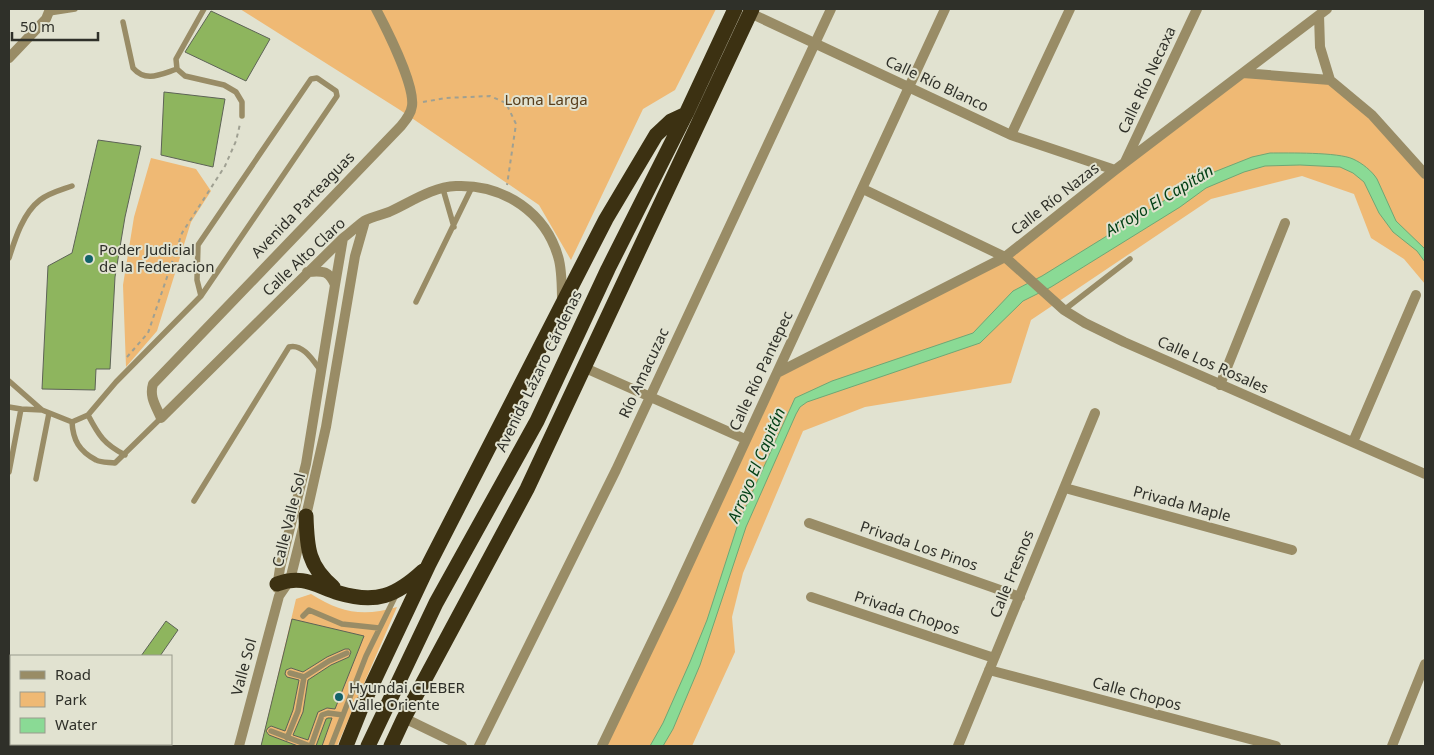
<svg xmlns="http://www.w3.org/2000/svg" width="1434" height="755" viewBox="0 0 1434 755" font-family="'Noto Sans',sans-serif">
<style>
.green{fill:#efb974}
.water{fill:#8ada95;stroke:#6fa775}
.building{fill:#8eb55e;stroke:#5d6356}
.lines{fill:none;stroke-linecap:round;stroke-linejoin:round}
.path{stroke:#9fa092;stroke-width:2;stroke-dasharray:4 4;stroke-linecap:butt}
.lane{stroke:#998c66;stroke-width:5.5}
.street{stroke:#998c66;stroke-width:10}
.highway{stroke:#3c3112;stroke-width:15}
.poi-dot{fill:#13626a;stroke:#e1e2d0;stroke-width:2}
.labels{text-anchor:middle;stroke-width:4;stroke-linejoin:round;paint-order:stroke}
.street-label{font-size:15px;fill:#2f3029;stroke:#e1e2d0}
.park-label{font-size:15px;fill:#583e1c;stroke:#e1e2d0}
.poi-label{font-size:15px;fill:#2f3029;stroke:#e1e2d0;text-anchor:start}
.water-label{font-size:16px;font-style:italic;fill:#013f14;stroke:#e1e2d0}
</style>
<rect width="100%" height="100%" fill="#e1e2d0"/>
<!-- green -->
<path class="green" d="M240,9H716L675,90L643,109L571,260L539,205L400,110Z
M1243,73L1330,80L1425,174V284L1404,259L1371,238L1354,194L1302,176L1211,199L1031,320L1011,383L865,407L803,431L743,573L732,617L735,652L692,746H600L777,373L1005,257Z
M151,158L196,169L211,191L191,222L157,331L126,367L123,285L134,217Z
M311,594C341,613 363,617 397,607L337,746H261L296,599Z"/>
<!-- water -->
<path class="water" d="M1270,153C1288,153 1338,152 1353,159C1362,163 1372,171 1377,179L1396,221L1425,249V262L1417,251L1393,232L1379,213L1364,182L1353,173L1340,167L1300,165L1265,166L1244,172L1206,188L1180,207L1051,287L1023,301L980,343L807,402L800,407L796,414L746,527L700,665L673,729L663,746H650L663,723L690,662L707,620L738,524L795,398L832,381L973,333L1013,291L1042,276L1204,176L1252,157Z"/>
<!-- building -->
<path class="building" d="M211,11L270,39L246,81L185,52Z
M164,92L225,99L213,167L161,155Z
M98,140L141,146L125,217L115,277L110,369H96L95,390L42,389L48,266L72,253Z
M292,619L364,636L335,709L327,708L318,712L308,740L293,735L303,712L308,680L331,665L349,657L351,652L349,649H345L327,657L303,672L291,668L286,670L285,674L287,677L299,680L293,710L285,731L271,726L268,728L266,731L269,735L298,746H261Z
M166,621L178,630L160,656H141Z
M328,718H332L322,746H316L326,719Z"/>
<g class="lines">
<!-- path -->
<path class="path" d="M423,102L446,98L490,96L506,103L516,124L507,185
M127,357L148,333L182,233L225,166L236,141L240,124"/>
<!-- lane -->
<path class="lane" d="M204,9L176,59L177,69L185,76L224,85L236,92L242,102V116
M49,13L75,9
M123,22L133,68C146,83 161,74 177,69
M443,189L454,227
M9,258C15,239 23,213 40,200C49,193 61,190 72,186
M416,302L472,187
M1064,310L1130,259
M9,381L42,410L72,422
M9,407L21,409
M88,415C99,436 104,444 125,455
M161,418L115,463C110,462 101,463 96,460C79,451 73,440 72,422L88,415L116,382L201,296L337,96L336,91L317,78L311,79L198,245L197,280L201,296
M9,472L21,409L42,410
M36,479L49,413
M194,501L289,347C303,343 314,362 321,371
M303,616L309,610L342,624L379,628
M290,673L304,677L329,661L347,653
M271,731L310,746
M287,738L298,711L304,677
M58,746L60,744
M100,746L101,744
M146,746V744
M311,746L322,715L328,713L343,715
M331,746L366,656L396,595"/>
<!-- street -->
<path class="street" d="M376,9C386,28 415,85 412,106C411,114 406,120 401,126L153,384C149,397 156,406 161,418L343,238C350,233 357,226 364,221C372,217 381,215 389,212C411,202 432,187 456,186C504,184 547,213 559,260C562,273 562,288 562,302
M750,13L1011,135L1115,170
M1319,15L1320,47L1330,80L1372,115L1425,174
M9,58L46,19L50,9
M1243,73L1330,80
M1011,135L1070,9
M1125,162L1197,9
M863,189L1005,257L1064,310L1085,323L1124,342L1425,474
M335,285L343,238
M583,367L745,439
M777,373L1005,257L1115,170L1327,9
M1220,385L1285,223
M1353,442L1416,295
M1065,488L1292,550
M809,523L1020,597
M277,588L280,568L306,464L335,285C329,270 323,271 307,272
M811,597L994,658
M989,670L1276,746
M404,718L462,746
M239,746L279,596L290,580L306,516L326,427L355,256L365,221
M479,746L616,470L831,9
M602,746L673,598L945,9
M958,746L1095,413
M1392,746L1425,664"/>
<!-- highway -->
<path class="highway" d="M306,516C307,548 308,566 333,587
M277,584C303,574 316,586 339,593C376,604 396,596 423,571
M346,746L362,706L429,564L606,219L656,135L671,121L686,114
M368,746L436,603L537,421L608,269L686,114L735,9
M391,746L404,718L527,489L752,9"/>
</g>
<!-- markers -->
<g class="poi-dot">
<circle cx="89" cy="259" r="5"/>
<circle cx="339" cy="697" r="5"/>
</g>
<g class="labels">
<!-- street labels -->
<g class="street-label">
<text transform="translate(1147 80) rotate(-65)" y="5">Calle Río Necaxa</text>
<text transform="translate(937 84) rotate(25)" y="5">Calle Río Blanco</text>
<text transform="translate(1055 199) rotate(-38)" y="5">Calle Río Nazas</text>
<text transform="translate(303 205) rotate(-46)" y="5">Avenida Parteaguas</text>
<text transform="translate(304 257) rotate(-43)" y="5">Calle Alto Claro</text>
<text transform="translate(1213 365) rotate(24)" y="5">Calle Los Rosales</text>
<text transform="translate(539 371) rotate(-64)" y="5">Avenida Lázaro Cárdenas</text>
<text transform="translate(761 371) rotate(-65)" y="5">Calle Río Pantepec</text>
<text transform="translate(644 373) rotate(-65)" y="5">Río Amacuzac</text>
<text transform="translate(1182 504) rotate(15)" y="5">Privada Maple</text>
<text transform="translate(289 520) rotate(-76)" y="5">Calle Valle Sol</text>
<text transform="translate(919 546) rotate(19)" y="5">Privada Los Pinos</text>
<text transform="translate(1012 574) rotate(-68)" y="5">Calle Fresnos</text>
<text transform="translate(907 613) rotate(18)" y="5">Privada Chopos</text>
<text transform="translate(244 667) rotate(-75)" y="5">Valle Sol</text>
<text transform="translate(1137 694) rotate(15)" y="5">Calle Chopos</text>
</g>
<!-- park labels -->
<g class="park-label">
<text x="546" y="105">Loma Larga</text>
</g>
<!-- poi labels -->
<g class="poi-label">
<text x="99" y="255">Poder Judicial<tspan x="99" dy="17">de la Federacion</tspan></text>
<text x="349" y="693">Hyundai CLEBER<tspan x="349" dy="17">Valle Oriente</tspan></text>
</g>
<!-- water labels -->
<g class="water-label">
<text transform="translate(1159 200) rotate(-31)" y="6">Arroyo El Capitán</text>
<text transform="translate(756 465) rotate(-67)" y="6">Arroyo El Capitán</text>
</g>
</g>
<!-- border -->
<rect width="1434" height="755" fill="none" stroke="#2f3029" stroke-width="20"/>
<!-- legend -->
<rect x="10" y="655" width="162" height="90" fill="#e1e2d0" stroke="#9a9b8d"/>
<rect x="20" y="671" width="25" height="8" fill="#998c66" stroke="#9a9b8d"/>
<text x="55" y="680" font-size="15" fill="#2f3029">Road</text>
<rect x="20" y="692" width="25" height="15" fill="#efb974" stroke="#9a9b8d"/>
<text x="55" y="705" font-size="15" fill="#2f3029">Park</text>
<rect x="20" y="718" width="25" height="15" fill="#8ada95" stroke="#9a9b8d"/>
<text x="55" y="730" font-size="15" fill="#2f3029">Water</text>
<!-- scale -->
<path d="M12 32v8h86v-8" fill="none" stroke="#2f3029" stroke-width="2.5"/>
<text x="20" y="32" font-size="15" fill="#2f3029" stroke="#e1e2d0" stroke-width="4" paint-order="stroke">50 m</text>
</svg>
